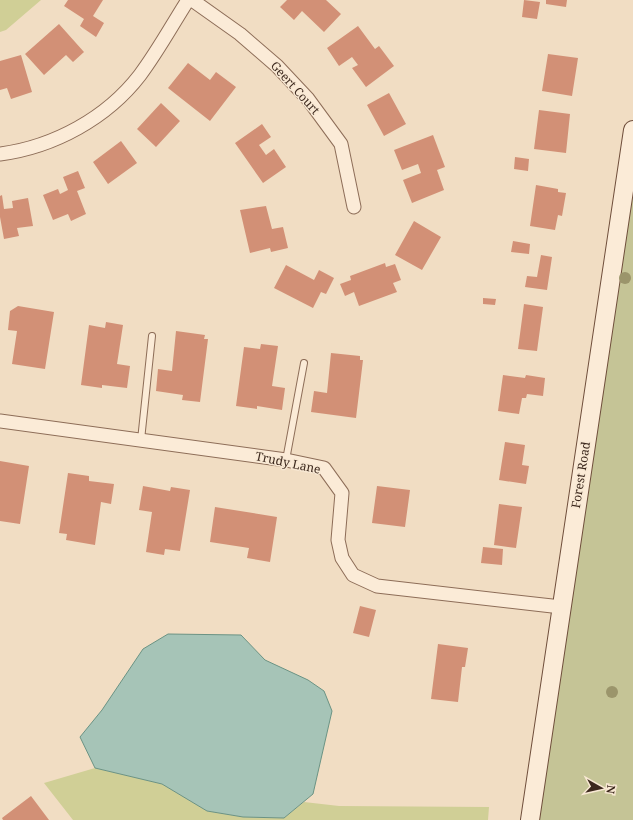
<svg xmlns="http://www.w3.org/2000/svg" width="633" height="820" viewBox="0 0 633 820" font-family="'Noto Serif',serif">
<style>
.green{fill:#d0cf96}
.cemetery{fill:#c5c496}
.water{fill:#a6c4b7;stroke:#6b9384}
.building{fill:#d29076}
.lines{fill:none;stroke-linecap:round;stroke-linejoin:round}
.lane-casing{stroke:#8d6d58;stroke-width:8}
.street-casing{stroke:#8d6d58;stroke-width:15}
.secondary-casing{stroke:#6f4e3b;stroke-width:20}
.lane{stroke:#fbebd7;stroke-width:6}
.street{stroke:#fbebd7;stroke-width:13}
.secondary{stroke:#fbebd7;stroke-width:18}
.tree{fill:#9b956b}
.labels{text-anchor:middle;stroke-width:3;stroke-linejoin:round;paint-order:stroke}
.street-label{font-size:12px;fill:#3c281d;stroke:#f8e8d3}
</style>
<rect width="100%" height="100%" fill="#f1ddc3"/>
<!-- green -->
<path class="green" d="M0,0H41L6,30L0,32Z
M95,768L162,784L207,811L243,817L284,818L304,802L339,806L489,807L488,820H73L44,783Z"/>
<!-- cemetery -->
<path class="cemetery" d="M633,132V820H530Z"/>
<!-- water -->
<path class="water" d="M168,634L241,635L265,660L308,680L324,691L332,711L313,794L284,818L243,817L207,811L162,784L95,768L80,737L102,710L143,649Z"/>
<!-- building -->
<path class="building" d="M68,0H103L93,16L104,23L96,37L80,26L84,19L64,6Z
M287,0H326L341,14L324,32L302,11L294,20L280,7Z
M524,0L540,2L537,19L522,17Z
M546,0H567L566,7L546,4Z
M59,24L84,52L73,62L66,55L44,75L25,54Z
M358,26L375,49L379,46L394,66L366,87L352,68L358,65L352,57L339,66L327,48Z
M548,54L578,58L572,96L542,91Z
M21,55L32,92L11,99L7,88L0,90V61Z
M188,63L210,80L216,72L236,87L210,121L168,88Z
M389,93L406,124L384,136L367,105Z
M161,103L180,121L156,147L137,129Z
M539,110L570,114L566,153L534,149Z
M262,124L271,137L259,145L266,155L274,149L286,167L263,183L235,143Z
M433,135L445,167L437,170L444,190L412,203L403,180L421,173L418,164L402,170L394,150Z
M121,141L137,163L108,184L93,162Z
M515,157L529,159L528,171L514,169Z
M78,171L85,188L77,191L86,214L71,221L68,214L53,220L43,195L58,189L60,194L68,190L63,177Z
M536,185L558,189V192L566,193L562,216L558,215L555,230L530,226Z
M2,195L4,209L13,208L12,201L28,198L33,226L17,228L19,236L4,239L0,217V196Z
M266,206L272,229L283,227L288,248L271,252L270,248L250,253L240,210Z
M414,221L441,237L422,270L395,255Z
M513,241L530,244L529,254L511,252Z
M541,255L552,257L547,290L525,287L527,276L537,277Z
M385,263L386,267L395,264L401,280L393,283L397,292L359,306L354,292L345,296L340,284L351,280L350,276Z
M286,265L314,280L319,270L334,278L326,294L321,292L313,308L274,288Z
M483,298L496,299L495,305L483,304Z
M524,304L543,307L537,351L518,349Z
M18,306L54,312L45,369L12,364L17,331L8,330L10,311Z
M106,322L123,325L117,364L130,366L127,388L102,385V388L81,385L89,325L105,328Z
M176,331L205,335L204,339H208L200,402L182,400L183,395L156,391L158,369L172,371Z
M261,344L278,346L272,386L285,388L282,410L257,406V409L236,406L244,347L260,349Z
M331,353L360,356V360H363L356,418L311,412L314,391L327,393Z
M503,375L525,378L526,375L545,378L543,396L527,394L526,398H522L519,414L498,411Z
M505,442L525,445L522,465L529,466L526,484L499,480Z
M0,461L29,466L20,524L0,521Z
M68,473L89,476V481L114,484L111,504L101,502L95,545L66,540L67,534L59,533Z
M143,486L170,491L171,487L190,490L180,551L165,549L164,555L146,552L152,512L139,510Z
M377,486L410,490L405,527L372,523Z
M499,504L522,507L516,548L494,545Z
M215,507L277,517L270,562L247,558L249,548L210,542Z
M483,547L503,549L502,565L481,563Z
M360,606L376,610L369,637L353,633Z
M438,644L468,648L465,667H462L458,702L431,699Z
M31,796L49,820H3L2,818Z"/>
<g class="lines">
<defs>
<path id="lane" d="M141,440L152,336
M286,460L304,363"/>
<path id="street" d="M192,0L240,34L277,66L308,99L341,144L354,207
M0,154C54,147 107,118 140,75C158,51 172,25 188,0
M0,421L286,460L324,468L342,493L338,540L342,558L353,575L377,586L561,607"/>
<path id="secondary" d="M530,820L633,130"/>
</defs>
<!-- lane casing -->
<use href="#lane" class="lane-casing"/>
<!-- street casing -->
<use href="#street" class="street-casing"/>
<!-- secondary casing -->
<use href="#secondary" class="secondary-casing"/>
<!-- lane -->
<use href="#lane" class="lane"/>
<!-- street -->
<use href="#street" class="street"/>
<!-- secondary -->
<use href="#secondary" class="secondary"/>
</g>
<!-- trees -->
<g class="tree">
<circle cx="625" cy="278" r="6"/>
<circle cx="612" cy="692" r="6"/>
</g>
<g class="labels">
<!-- street labels -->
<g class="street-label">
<text transform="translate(295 88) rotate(48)" y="4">Geert Court</text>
<text transform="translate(288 463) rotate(12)" y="4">Trudy Lane</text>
<text transform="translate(581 475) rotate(-81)" y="4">Forest Road</text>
</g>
</g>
<!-- north arrow -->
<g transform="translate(601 788) rotate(98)" stroke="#f8e8d3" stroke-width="3" paint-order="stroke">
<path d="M0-3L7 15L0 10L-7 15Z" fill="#3c281d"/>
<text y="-6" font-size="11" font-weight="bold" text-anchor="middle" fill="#3c281d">N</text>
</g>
</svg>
